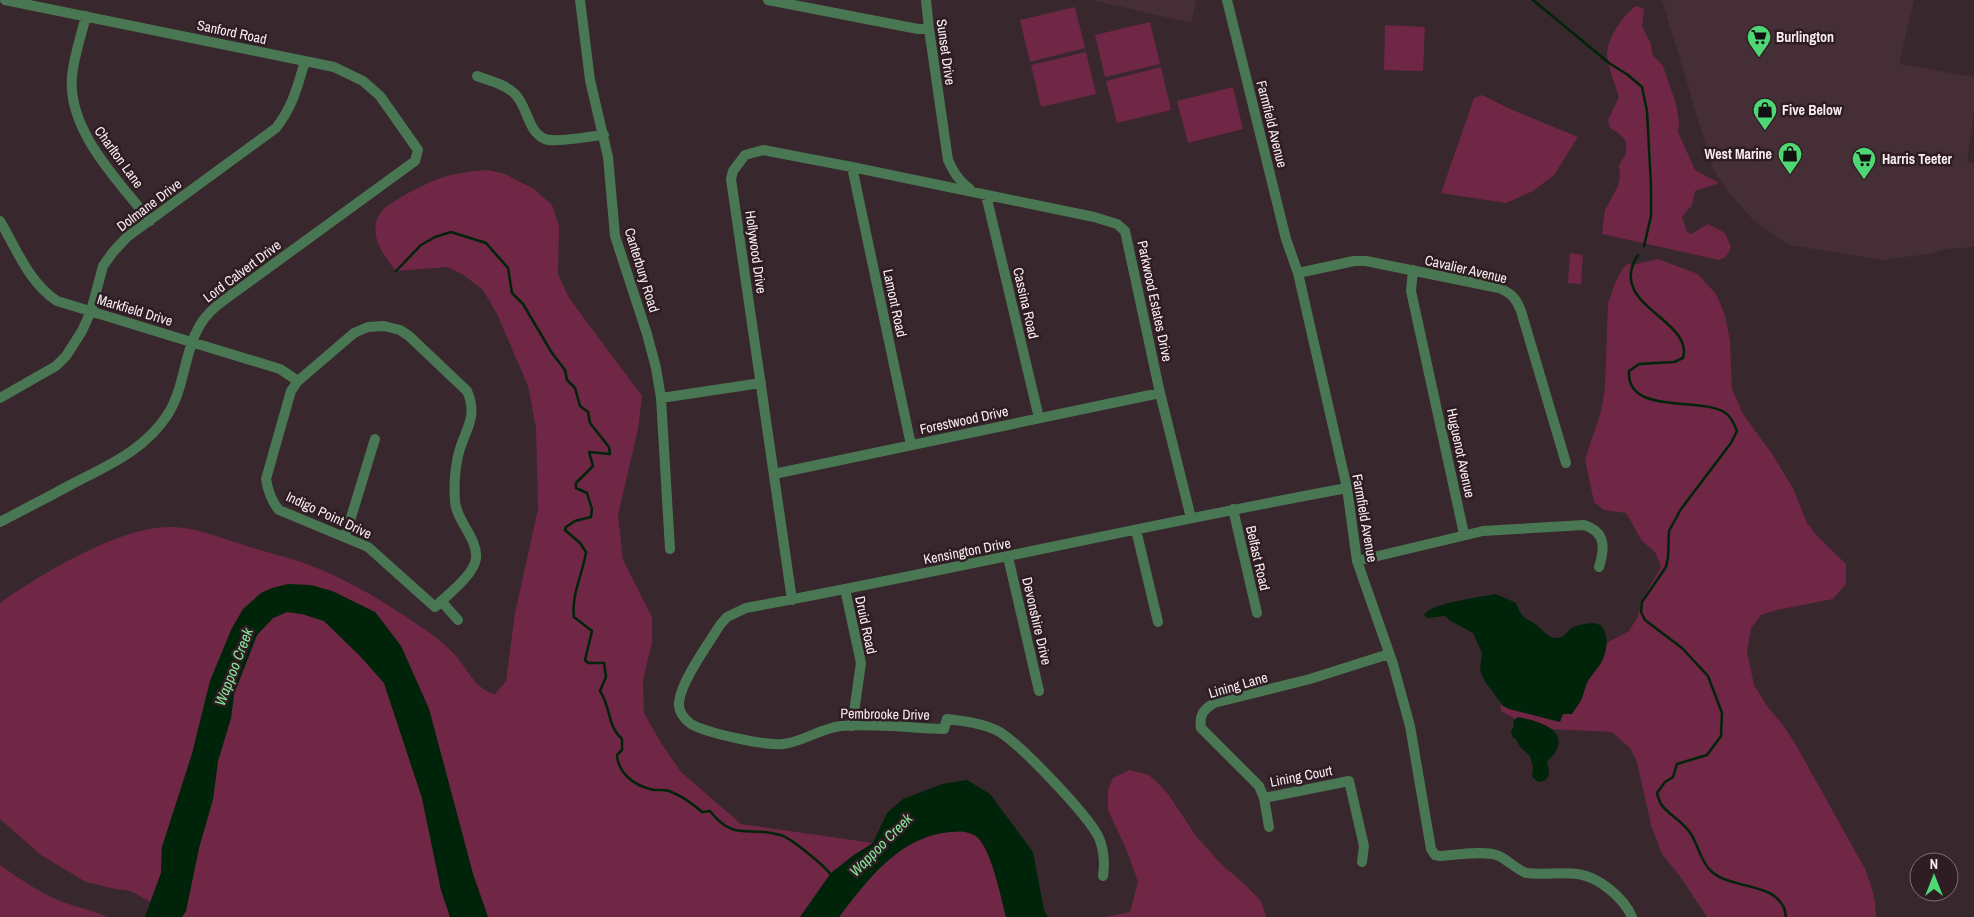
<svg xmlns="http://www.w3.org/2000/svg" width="1974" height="917" viewBox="0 0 1974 917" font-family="'Archivo Narrow',sans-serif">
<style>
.built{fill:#462e36}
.green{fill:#6f2745}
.water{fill:#002409}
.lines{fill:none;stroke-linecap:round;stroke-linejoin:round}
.stream{stroke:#002409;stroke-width:2.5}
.street{stroke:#4a7753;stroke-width:10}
.labels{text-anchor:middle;stroke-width:5;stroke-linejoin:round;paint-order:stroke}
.street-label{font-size:14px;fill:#f9edf0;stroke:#2e1d23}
.poi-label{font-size:14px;font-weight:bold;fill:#f9edf0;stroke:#2e1d23;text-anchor:start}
.water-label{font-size:15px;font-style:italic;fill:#86e59a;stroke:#2e1d23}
</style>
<rect width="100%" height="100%" fill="#38272d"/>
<!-- built -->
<path class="built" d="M1092,0H1196L1191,23Z
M1662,0H1914L1899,64L1974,77V112L1967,162L1974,163V247L1948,249L1928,254L1882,260L1789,245L1753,220L1727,190L1713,169Z"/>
<!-- green -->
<path class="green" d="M1636,6L1644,9L1642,26L1651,44L1652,54L1663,66L1676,104L1679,121L1678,132L1695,170L1719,183L1695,191L1692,205L1682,217L1687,232L1691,234L1708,224L1725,233L1731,247L1726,257L1719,260L1602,234L1605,210L1618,186L1620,176L1619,165L1626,154V141L1618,133L1610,128L1608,120L1619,97C1615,84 1608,68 1607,55C1607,38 1623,15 1636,6Z
M1075,7L1085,48L1030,62L1020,20Z
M1150,22L1160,64L1105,77L1095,35Z
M1385,25L1425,27L1423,71L1384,70Z
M1086,52L1096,94L1041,107L1031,65Z
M1161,67L1171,110L1117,123L1106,81Z
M1233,87L1243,129L1188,143L1177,101Z
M1482,95L1510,109L1578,137L1554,175L1533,191L1506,203L1441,193L1474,98Z
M488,170L505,174L534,189L552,205L559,226L558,274L569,298L642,396L638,429L618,515L623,560L652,617V642L643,681L644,713L661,743L681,772L741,824L873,843L854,855L831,873L800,917H488L473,874L429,709L401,646L375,612L332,591L232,628L210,681L192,754L162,847L161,873L150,902L131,891L115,889L86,882L41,855L0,819V603C41,574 120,526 171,527C195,527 221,538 244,545C261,551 278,555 295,560C342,575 387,603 427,631C437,638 448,647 456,656C468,670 476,690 495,694L506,681L515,613L538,509L536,428L528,386L497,314L483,290L462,274L447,267L396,271C384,256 368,235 379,215C385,203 425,184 438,179C454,173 471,171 488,170Z
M1570,253L1583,255L1581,284L1568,283Z
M1658,259L1698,274L1716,294L1725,315L1730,341L1732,389L1743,414L1772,454L1793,488L1807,523L1817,536L1846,564V584L1833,599L1777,610L1761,615L1751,628L1747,652L1754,685L1767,706L1783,725L1796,745L1865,869C1871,885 1876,899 1876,917H1707L1679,875L1662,854L1651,825L1637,762L1630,748L1612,732L1550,729L1522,723L1501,711L1500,689L1590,657L1610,641L1629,631L1637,618L1643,598L1661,567L1655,552L1642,541L1626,513L1604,510L1594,502L1585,459L1601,412L1605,388L1608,303L1615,283L1623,268L1629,263L1632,265Z
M287,612L302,614L324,621L361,657L384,683L422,798L441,890L450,917H182L186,910L199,848L213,799L218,761L231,718L234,694L257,635L273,618Z
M1129,770L1149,775L1161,786L1168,794L1196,836L1221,864L1241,881L1261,901L1266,917H1105L1130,912L1138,882L1127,851L1108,810V790L1113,778Z
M963,831C967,833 973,834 977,837C991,847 1002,900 1006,917H839C863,886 894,842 936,833C945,832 954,832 963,831Z
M0,865C20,879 40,893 63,902C78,908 93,910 107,917H0Z"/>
<!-- water -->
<path class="water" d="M288,584L311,585L332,591L375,612L401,646L429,709L473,874L488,917H450L441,890L422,798L384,683L361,657L324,621L302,614L287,612L273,618L257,635L234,694L231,718L218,761L213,799L199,848L186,911L182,917H145L161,873L162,847L192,754L210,681L232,628L243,609L261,593L272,588Z
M1496,594L1516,603C1523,622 1527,617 1539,627C1545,632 1549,639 1558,638C1565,637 1566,633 1570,629C1574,626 1587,623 1592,623C1611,623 1608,650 1602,661C1598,669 1591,675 1587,683C1584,689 1584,696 1580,702C1578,706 1574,710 1572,714H1563L1560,722L1509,709L1503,706L1484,680L1480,670L1482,653L1473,633L1449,620L1445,616L1427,618L1424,615C1431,603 1481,597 1496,594Z
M1518,717C1531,720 1563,726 1558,746C1557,752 1551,757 1547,762C1550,772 1551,781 1538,782L1532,777L1533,767L1530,756L1520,747L1516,739L1513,738L1511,731L1514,727L1513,721Z
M967,780L990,794L1033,852L1044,910L1048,917H1006C1001,898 992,852 978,838C971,831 960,831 950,832C899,837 868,879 839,917H800L831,873L854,855L873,843L887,813L903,799L942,784Z"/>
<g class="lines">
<!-- stream -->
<path class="stream" d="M1533,0L1609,63L1628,75L1642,87L1647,111L1651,186V216L1644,246
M1638,255C1605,305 1694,319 1683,358L1674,362L1639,364L1629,371C1626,415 1699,397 1724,412C1731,416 1734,424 1737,431L1731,443L1681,509L1669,531L1668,557L1666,567L1642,602L1641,612L1645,620L1682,648L1708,676L1722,713L1721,736L1707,755L1677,764L1673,777L1665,782L1657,793C1658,796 1659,800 1661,804C1667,814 1683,821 1691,834C1698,845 1701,862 1711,871C1730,889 1770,882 1783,906C1785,908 1785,914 1786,917
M396,271L421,245L435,237L451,232L486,243L508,268L512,293L523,304L552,353L565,370L567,380L575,388L580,406L588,412L590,423L609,447L610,454L589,452L593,466L576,483V488L587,493L592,509L591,517L575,521L566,527L565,530L580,543L586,552C583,573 571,595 574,617L592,631L585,660L588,663H604L606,677L600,691C611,707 607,726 622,739V750L617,755C618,773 634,785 650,789C656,791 663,789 669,791C682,796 692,803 702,812L710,811C735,843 749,825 780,835C790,837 826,867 831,875"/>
<!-- street -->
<path class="street" d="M580,0L590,80L608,157L615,236L647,334L656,368L661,398L670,549
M768,0L918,29H929
M926,0L929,29L948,160C954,173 959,181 970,189
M1227,0L1286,239L1298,273L1347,488L1357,561L1393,664L1410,726L1431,849L1435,855L1440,856C1455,855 1486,850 1499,856C1509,861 1516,869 1526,873C1543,875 1561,872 1578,874C1599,877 1624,898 1632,917
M86,16C81,36 74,56 72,76C67,131 119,181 150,221
M477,76C490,81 505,84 515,94C528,107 527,131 545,139C555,143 591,136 604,135
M852,167L911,445
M986,195L1039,418
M0,221C16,248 29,283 57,301L280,369L298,381
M1413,270L1411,291L1464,534
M1298,273L1354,261H1366L1499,288C1511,293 1516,298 1521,311L1566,463
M384,326L400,330L409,336L467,391C479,418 464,430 458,456C455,470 454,488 455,502C457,522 478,538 476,559C473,576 447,595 435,607L368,547L279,510C271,501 268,491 266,479L291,391L298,381L354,333L368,327Z
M0,398L56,366L66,356L82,331L91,311L103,266L113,252L127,237L276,128C293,106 297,88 305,61
M661,398L761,383
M774,474L1160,393
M1233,509L1257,613
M0,522C25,509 50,496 74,483C109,465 146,449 168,414C185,387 184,352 200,325C206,314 217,305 227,298L415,161L418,150L380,96L363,81L334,67L5,0
M1136,530L1158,622
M345,537L375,439
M1008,557L1039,691
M1357,561L1483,531L1584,525C1606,532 1605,548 1599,567
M845,589L861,663L852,726
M792,600L731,179L733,171L745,155L763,150L852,167L1094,217L1117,224L1125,231L1160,393L1191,518
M441,601L458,620
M1264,798L1349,781L1364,846L1362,862
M1269,827L1264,798L1259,786L1201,728C1199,715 1203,710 1214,703L1310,679L1389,654
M1103,876C1105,862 1104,850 1099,838C1089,816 1017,740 996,730C981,723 963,721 947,719L944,729C911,728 874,723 841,726C821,728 803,742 783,744C766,746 706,733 691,724C684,719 678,711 679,702C681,681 709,643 720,625L727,617L746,608C947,571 1146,525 1347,488"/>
</g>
<!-- icons -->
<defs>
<symbol id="supermarket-pin" viewBox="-11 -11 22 30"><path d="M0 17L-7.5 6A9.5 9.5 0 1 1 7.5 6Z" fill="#4fd675" stroke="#2e1d23"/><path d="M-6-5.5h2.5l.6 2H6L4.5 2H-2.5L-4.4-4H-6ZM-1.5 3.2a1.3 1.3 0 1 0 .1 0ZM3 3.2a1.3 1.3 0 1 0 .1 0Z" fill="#111"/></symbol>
<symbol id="shop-pin" viewBox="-11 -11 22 30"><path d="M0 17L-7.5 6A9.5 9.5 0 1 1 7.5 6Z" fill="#4fd675" stroke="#2e1d23"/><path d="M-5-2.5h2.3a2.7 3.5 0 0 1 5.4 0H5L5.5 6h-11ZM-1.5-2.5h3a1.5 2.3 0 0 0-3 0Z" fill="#111"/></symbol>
</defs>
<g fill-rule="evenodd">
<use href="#supermarket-pin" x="1745" y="23" width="28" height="38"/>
<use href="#shop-pin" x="1751" y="96" width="28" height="38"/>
<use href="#shop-pin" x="1776" y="140" width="28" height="38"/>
<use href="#supermarket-pin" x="1850" y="145" width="28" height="38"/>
</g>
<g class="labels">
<!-- street labels -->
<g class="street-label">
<text transform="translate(232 32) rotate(12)" y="5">Sanford Road</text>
<text transform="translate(946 52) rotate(82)" y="5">Sunset Drive</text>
<text transform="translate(1272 124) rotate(76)" y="5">Farmfield Avenue</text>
<text transform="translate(119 157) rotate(54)" y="5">Charlton Lane</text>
<text transform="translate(149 205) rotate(-37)" y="5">Dolmane Drive</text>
<text transform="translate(756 252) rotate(82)" y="5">Hollywood Drive</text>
<text transform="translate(1466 269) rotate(13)" y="5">Cavalier Avenue</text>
<text transform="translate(642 270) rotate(73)" y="5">Canterbury Road</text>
<text transform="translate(242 271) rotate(-37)" y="5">Lord Calvert Drive</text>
<text transform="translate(1155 301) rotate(78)" y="5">Parkwood Estates Drive</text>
<text transform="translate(895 303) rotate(78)" y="5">Lamont Road</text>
<text transform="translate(1026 303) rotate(77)" y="5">Cassina Road</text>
<text transform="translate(135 310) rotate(17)" y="5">Markfield Drive</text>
<text transform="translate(964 420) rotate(-12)" y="5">Forestwood Drive</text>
<text transform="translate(1461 453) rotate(78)" y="5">Huguenot Avenue</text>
<text transform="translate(329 515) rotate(25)" y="5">Indigo Point Drive</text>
<text transform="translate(1365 518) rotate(80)" y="5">Farmfield Avenue</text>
<text transform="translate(967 551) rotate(-11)" y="5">Kensington Drive</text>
<text transform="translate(1258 558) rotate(77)" y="5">Belfast Road</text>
<text transform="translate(1037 621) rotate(77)" y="5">Devonshire Drive</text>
<text transform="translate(866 625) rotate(78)" y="5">Druid Road</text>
<text transform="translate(1238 685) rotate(-16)" y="5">Lining Lane</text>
<text transform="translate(885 714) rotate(1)" y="5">Pembrooke Drive</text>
<text transform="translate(1301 776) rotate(-11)" y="5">Lining Court</text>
</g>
<!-- poi labels -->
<g class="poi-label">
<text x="1776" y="42">Burlington</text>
<text x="1782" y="115">Five Below</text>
<text x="1772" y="159" text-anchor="end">West Marine</text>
<text x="1882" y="164">Harris Teeter</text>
</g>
<!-- water labels -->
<g class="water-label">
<text transform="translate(234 667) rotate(-69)" y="5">Wappoo Creek</text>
<text transform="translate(881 845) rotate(-45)" y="5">Wappoo Creek</text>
</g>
</g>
<!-- north arrow -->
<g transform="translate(1934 877)"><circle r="24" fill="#2e1d23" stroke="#7f7075"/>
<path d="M0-4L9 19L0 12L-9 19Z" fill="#4fd675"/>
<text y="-8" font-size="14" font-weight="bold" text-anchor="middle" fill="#f9edf0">N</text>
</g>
</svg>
